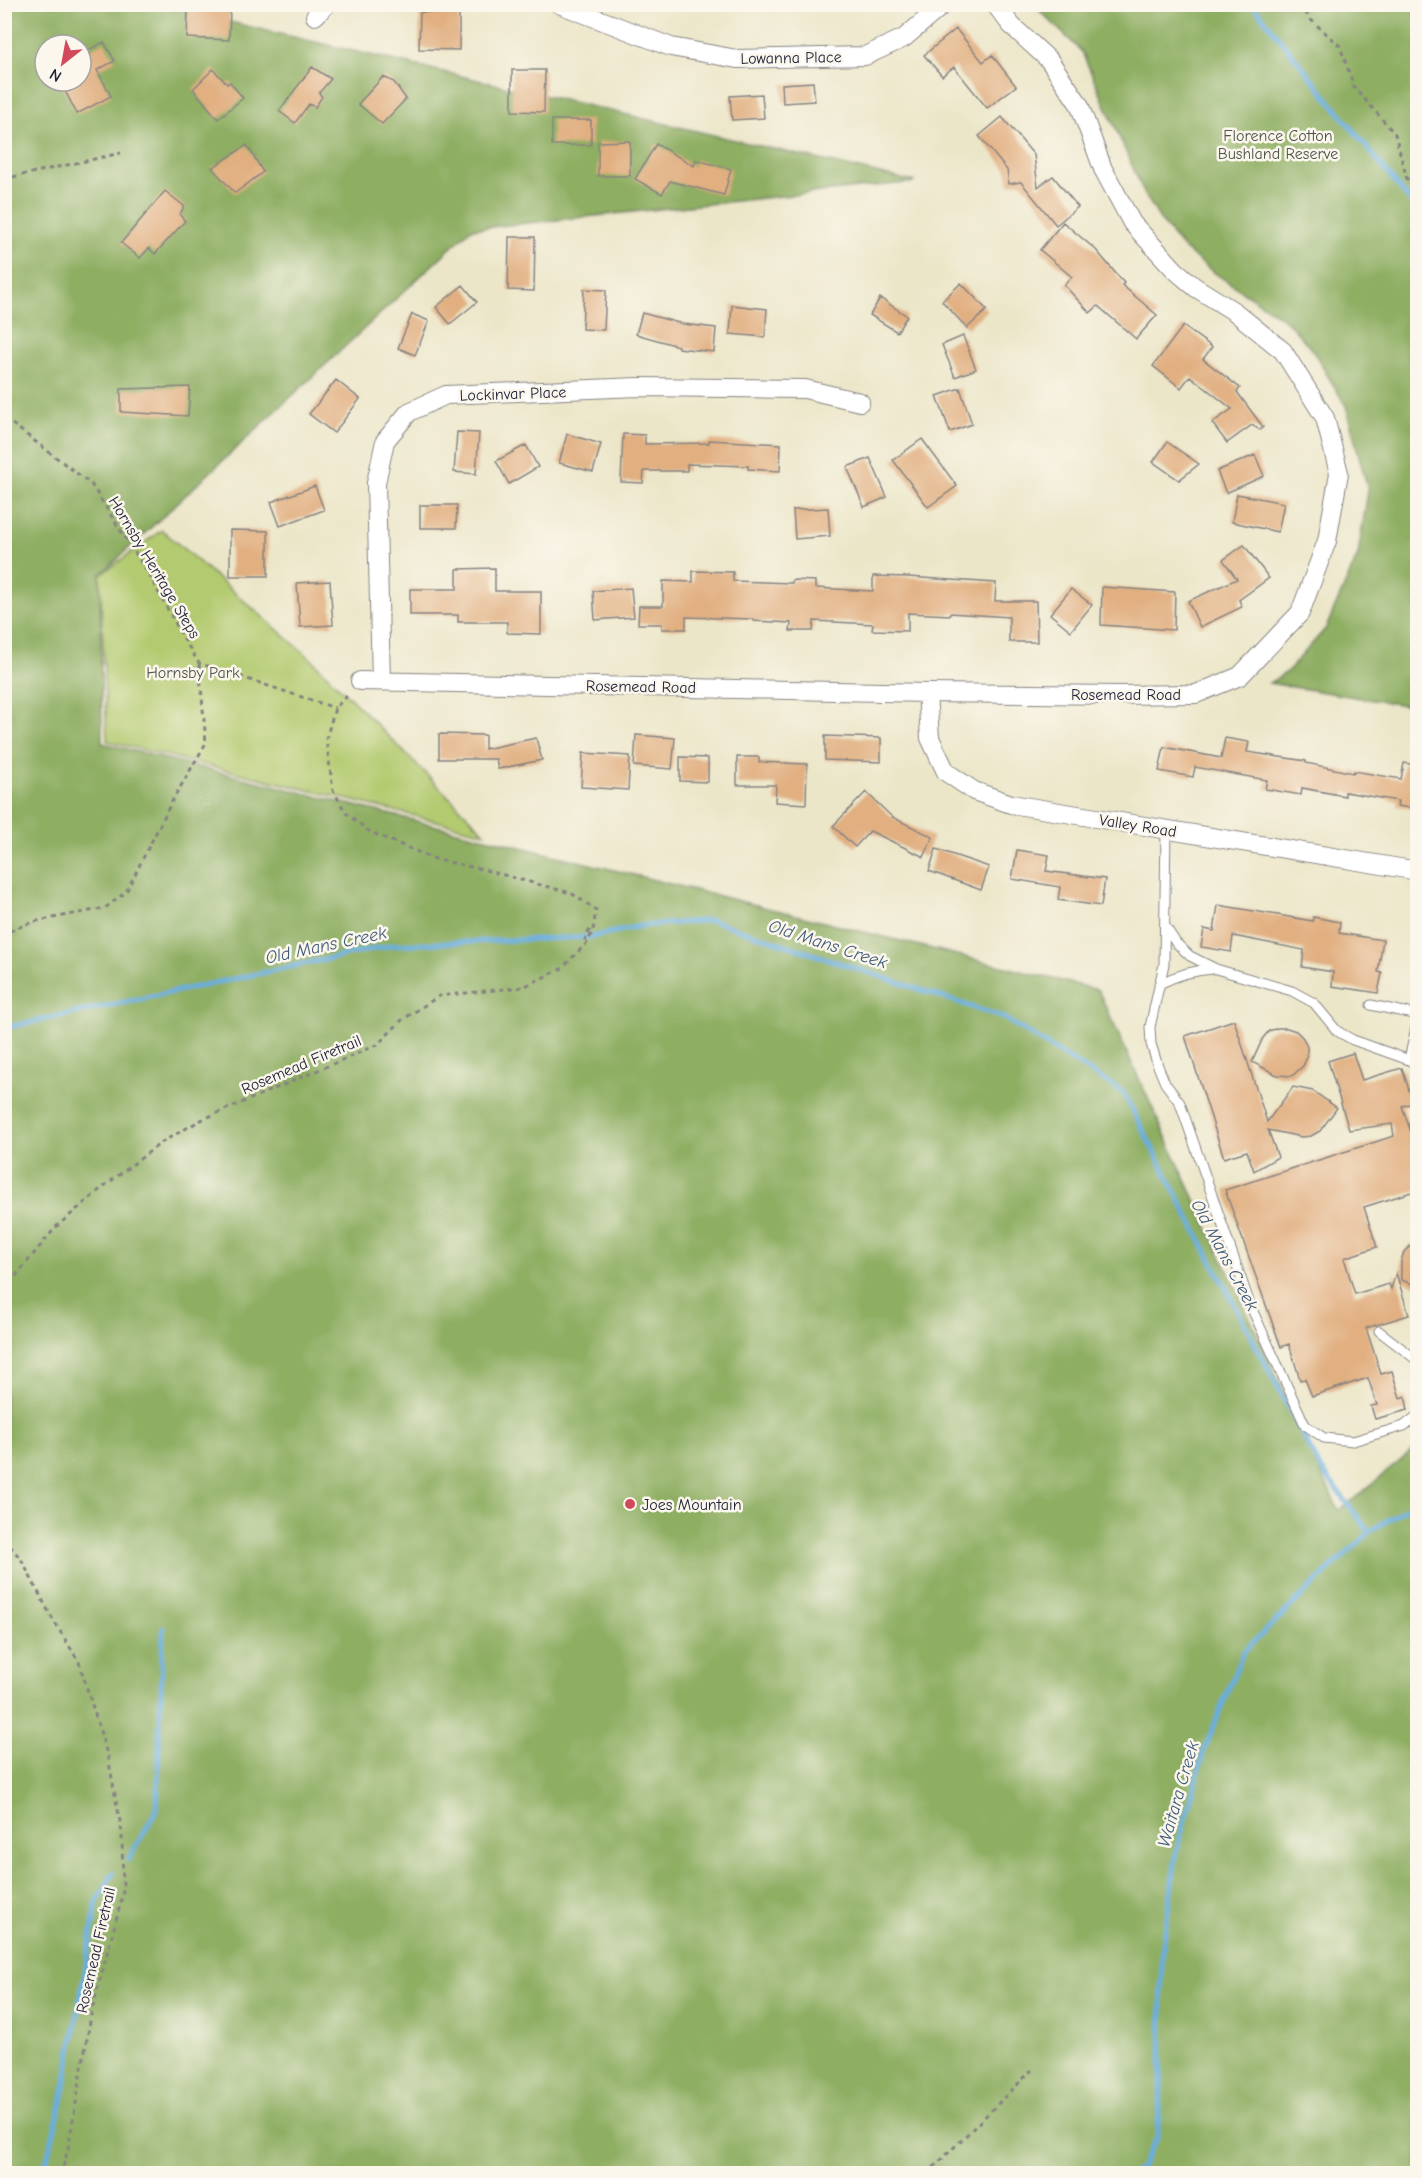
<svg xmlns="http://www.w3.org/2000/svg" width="1422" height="2178" viewBox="0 0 1422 2178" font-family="'Comic Neue',sans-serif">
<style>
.green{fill:#b3ca6f;stroke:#6a7655;stroke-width:1.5}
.forest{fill:#8eae62;stroke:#58684e;stroke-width:1.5;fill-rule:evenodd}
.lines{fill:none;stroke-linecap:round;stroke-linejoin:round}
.stream{stroke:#68aede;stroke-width:5}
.building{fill:#e1af80}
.lane-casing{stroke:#878482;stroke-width:11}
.street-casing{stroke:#878482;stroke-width:20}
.path{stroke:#878482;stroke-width:3;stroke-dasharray:4.5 4.5;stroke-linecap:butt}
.lane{stroke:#fff;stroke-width:9}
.street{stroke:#fff;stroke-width:18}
.poi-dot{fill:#d1495b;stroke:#fbf7ec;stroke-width:2}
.labels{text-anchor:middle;stroke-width:5;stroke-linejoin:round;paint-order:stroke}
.street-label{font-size:16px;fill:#22223b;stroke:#fbf7ec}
.park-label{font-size:16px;fill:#4e544b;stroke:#fbf7ec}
.poi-label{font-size:16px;fill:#22223b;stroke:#fbf7ec;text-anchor:start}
.water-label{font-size:18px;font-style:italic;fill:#3e5a7c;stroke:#fbf7ec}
</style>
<rect width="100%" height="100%" fill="#fbf7ec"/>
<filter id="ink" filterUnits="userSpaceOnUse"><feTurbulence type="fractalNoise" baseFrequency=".0167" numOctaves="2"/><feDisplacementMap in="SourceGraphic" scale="12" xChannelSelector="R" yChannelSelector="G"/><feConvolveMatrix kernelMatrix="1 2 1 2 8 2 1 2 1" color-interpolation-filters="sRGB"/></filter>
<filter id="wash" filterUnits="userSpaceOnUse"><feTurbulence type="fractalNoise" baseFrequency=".008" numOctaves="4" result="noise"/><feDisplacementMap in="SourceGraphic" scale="24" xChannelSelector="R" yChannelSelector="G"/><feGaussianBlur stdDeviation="1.35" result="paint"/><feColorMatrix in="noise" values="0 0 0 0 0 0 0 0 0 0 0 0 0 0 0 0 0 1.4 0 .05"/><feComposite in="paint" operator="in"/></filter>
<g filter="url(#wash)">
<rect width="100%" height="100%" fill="#ece6c9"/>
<!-- green -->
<path class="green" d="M162,530L309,657L485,833L107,741L100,575Z"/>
<!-- forest -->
<path class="forest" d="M5,5H157L915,182L471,229L100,575L102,743L1098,990L1339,1511L1417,1447V2173L5,2174ZM45,45H81V81H45Z
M1034,5H1412L1418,21L1417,707L1269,683L1287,672L1326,628L1358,555L1368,490L1346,406L1313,351L1288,322L1213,272L1182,247L1161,221L1144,193L1082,52Z"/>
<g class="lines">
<!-- stream -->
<path class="stream" d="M1252,4L1418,211
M4,1028L393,945L591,937L641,926L711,920L1002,1017L1123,1092L1319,1466L1369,1532
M128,1860L157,1809L163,1628
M43,2174L63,2097L97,1902L113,1873
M1133,2174L1141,2167L1157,2138L1161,2089L1162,1952L1177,1849L1204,1751L1243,1652L1369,1532L1418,1501"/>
</g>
<g id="blocks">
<!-- building -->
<path class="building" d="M188,8L230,9L229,40L187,38Z
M420,12L459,14V50L419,49Z
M956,29L983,62L992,55L1016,86L987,108L954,67L942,76L924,55Z
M104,42L115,61L97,70L111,96L77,114L60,81H81V54Z
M312,67L331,79L319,93L322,97L315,107L309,104L295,123L279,111Z
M213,69L227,84L230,82L243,98L218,119L193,89Z
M512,70H545L544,112L512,111Z
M383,77L394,82L406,99L382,124L358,104Z
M813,82L815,101L783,103L782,84Z
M762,94L764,118L732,120L730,96Z
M1002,117L1034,155L1038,187L1053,176L1078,207L1056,225L1021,182L1009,184L1007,170L979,136Z
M552,120H591V145H552Z
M630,141V176H598V142Z
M656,144L694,166L696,160L731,169L724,195L670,181L662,194L635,179Z
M247,145L263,172L235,193L212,168Z
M165,191L184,206L180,215L185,221L155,254L149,248L140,258L121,243Z
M1063,222L1096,250L1124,283L1122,285L1157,315L1136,339L1098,306L1090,313L1064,285L1072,277L1040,250Z
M509,237H535L534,291L508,290Z
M961,283L987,310L967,328L942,301Z
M463,285L477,302L450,324L436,307Z
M584,289L606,290L604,330L582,329Z
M880,298L907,316L897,332L870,315Z
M732,305L767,309L765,337L730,334Z
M642,313L683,324L716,328L714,352L678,348V346L636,334Z
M412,314L429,321L415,355L398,348Z
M1183,326L1212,347L1203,359L1240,388L1237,392L1263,427L1260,430L1252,425L1227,443L1212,423L1232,409L1190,376L1181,388L1153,366Z
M963,336L976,369L955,377L942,345Z
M336,380L360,399L334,433L309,414Z
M190,387L188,416L121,412V389Z
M960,388L972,424L950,432L937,396Z
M457,432L479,433L476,474L454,472Z
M567,434L601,444L593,472L559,463Z
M623,434L645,435V444L709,443V440L781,444L780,471L748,469V466L687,464V471H644L643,483L621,482Z
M922,439L957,486L928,507L893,460Z
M1167,442L1199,464L1179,480L1153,462Z
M526,445L538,467L509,484L496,461Z
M1255,455L1264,476L1226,493L1217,471Z
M870,458L887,497L864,507L847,467Z
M315,486L324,510L280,526L271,502Z
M1237,494L1284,503L1278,532L1232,522Z
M420,505H457L456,528H420Z
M828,508L830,536L795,539L793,510Z
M230,530L268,531V576H230Z
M1244,545L1269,578L1239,600L1242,607L1200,627L1188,601L1237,579L1223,560Z
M495,568V591H541V634L507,633V622H458V615H410V589H457V569Z
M693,571L733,572V581L792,583V580L815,581V588L873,591V576L908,577L996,583L995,601H1036L1037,642H1009V617L950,613V615L908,613V631L872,630L873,624L814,621L813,631H790L791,623L753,621V619L686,617V629H662V624H638L639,606H663V581L693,582Z
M330,581L333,625L300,627L297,583Z
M1102,587L1175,592L1174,630L1101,625Z
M631,588L634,617L595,620L593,591Z
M1071,589L1092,605L1071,631L1050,614Z
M439,734L485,735V749L536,738L542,760L498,769L496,759H439Z
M636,735L675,738L672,769L634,766Z
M825,736L881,738V762L825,760Z
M1225,738L1249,742L1247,752L1306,761V763L1353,773L1354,771L1401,779L1404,763L1418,765V809L1397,806L1398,801L1345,792V796L1302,788L1301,795L1265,789L1267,780L1195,767L1193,777L1159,771L1164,747L1221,758Z
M583,753L630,756L628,790L581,787Z
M680,757L708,758V782L680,781Z
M737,757H759V762L807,764L806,804L775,802L776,785H737Z
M866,792L892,817L933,837L924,857L870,831L855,847L833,826Z
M936,849L989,867L981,890L929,871Z
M1017,850L1049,855L1046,871L1105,879L1101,906L1058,900L1060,887L1012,879Z
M1218,905L1313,921V917L1340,922L1339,933L1383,940L1378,972L1382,973L1378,993L1332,986L1333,972L1302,967L1304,950L1233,936L1231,952L1201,947L1204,929L1214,931Z
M1234,1020L1267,1122L1293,1087L1313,1091L1337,1108L1320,1131L1311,1136L1302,1137L1268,1130L1278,1157L1254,1171L1247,1151L1224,1158L1185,1036Z
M1278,1028H1287L1296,1031L1303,1038L1307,1047V1057L1303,1066L1292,1076L1277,1075L1252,1062L1263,1038L1269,1031Z
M1353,1053L1362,1080L1402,1068L1413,1103L1402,1106L1418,1153V1190L1364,1207L1377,1247L1344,1258L1355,1294L1389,1284L1391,1289L1396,1273L1409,1315L1366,1328L1381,1374L1392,1371L1400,1398L1405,1396L1408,1410L1375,1419L1371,1406L1377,1405L1368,1378L1312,1396L1305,1379L1300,1380L1289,1344L1281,1347L1225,1190L1394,1136L1392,1124L1349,1130L1328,1061Z
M1418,1239V1286L1401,1280V1261L1404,1252Z"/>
</g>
</g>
<g filter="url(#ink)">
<use href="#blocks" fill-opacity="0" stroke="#878482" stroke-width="1.5"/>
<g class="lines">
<defs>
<path id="lane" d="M1166,829L1164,964L1150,1027L1151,1044L1158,1066L1165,1083L1180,1103L1251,1307L1305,1425L1324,1438L1353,1441L1404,1426L1418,1415
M1165,926L1176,943L1190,956L1216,969L1292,991L1314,1003L1337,1031L1353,1040L1409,1060L1418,1065
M1159,984C1177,975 1193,970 1213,969
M1371,1005L1418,1015
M1409,1060L1418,1018
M1379,1331L1418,1361"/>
<path id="street" d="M559,4L671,47L737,59L865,56L904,38L944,4
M315,16L327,4
M381,680L376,483L385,441L409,412L446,395L638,387L805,389L860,402
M360,681L927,693L1118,695L1196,694L1240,676L1300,613L1327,541L1339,473L1325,418L1283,351L1235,312L1195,287L1175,270L1132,223L1103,169L1079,104L1049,60L1011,25L995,4
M927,693L930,738L946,772L974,791L1011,804L1418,871"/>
</defs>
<!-- lane casing -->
<use href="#lane" class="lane-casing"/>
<!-- street casing -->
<use href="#street" class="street-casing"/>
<!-- path -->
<path class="path" d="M1301,4L1309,18L1340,46L1354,87L1395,134L1407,179L1418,193
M4,179L121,153
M4,420L11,423L91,484L148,573L185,641L199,663L335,708
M4,938L10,931L32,922L105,908L126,892L171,803L206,743L199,663
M587,941L585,940L590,929L593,930
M4,1290L56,1227L103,1187L162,1142L201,1120L377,1045L402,1020L439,996L523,987L561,969L588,942L593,930L596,910L571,893L481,869L435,859L370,832L346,813L333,790L326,739L335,708L349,694
M4,1539L21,1559L52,1618L79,1662L108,1757L122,1832L123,1894L92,2010L68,2149L61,2174
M927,2174L1032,2070"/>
<!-- lane -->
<use href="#lane" class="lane"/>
<!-- street -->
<use href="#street" class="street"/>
</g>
</g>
<!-- markers -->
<circle class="poi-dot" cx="630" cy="1504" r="6"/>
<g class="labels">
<!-- street labels -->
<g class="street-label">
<text transform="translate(791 57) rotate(-1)" y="6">Lowanna Place</text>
<text transform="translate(513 393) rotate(-2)" y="6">Lockinvar Place</text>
<text transform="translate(155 567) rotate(59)" y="6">Hornsby Heritage Steps</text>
<text transform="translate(641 686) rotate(1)" y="6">Rosemead Road</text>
<text x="1126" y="700">Rosemead Road</text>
<text transform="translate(1138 825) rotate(9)" y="6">Valley Road</text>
<text transform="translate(301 1064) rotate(-23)" y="6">Rosemead Firetrail</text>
<text transform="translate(95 1950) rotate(-77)" y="6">Rosemead Firetrail</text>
</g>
<!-- park labels -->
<g class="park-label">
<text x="1278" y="141">Florence Cotton<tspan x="1278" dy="18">Bushland Reserve</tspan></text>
<text x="193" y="678">Hornsby Park</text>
</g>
<!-- poi labels -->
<g class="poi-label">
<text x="642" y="1510">Joes Mountain</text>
</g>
<!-- water labels -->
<g class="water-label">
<text transform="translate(828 944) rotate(18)" y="6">Old Mans Creek</text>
<text transform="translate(326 945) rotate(-12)" y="6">Old Mans Creek</text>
<text transform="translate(1225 1255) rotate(62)" y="6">Old Mans Creek</text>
<text transform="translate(1178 1794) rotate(-74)" y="6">Waitara Creek</text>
</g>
</g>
<!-- margin -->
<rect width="1422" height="2178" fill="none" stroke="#fbf7ec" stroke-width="24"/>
<!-- north arrow -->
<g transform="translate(63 63) rotate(211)"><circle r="28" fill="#fbf7ec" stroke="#a4a2a5" stroke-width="1.5"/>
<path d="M0-4.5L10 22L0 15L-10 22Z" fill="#d1495b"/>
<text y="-9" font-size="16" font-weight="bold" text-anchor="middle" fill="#22223b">N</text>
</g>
</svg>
